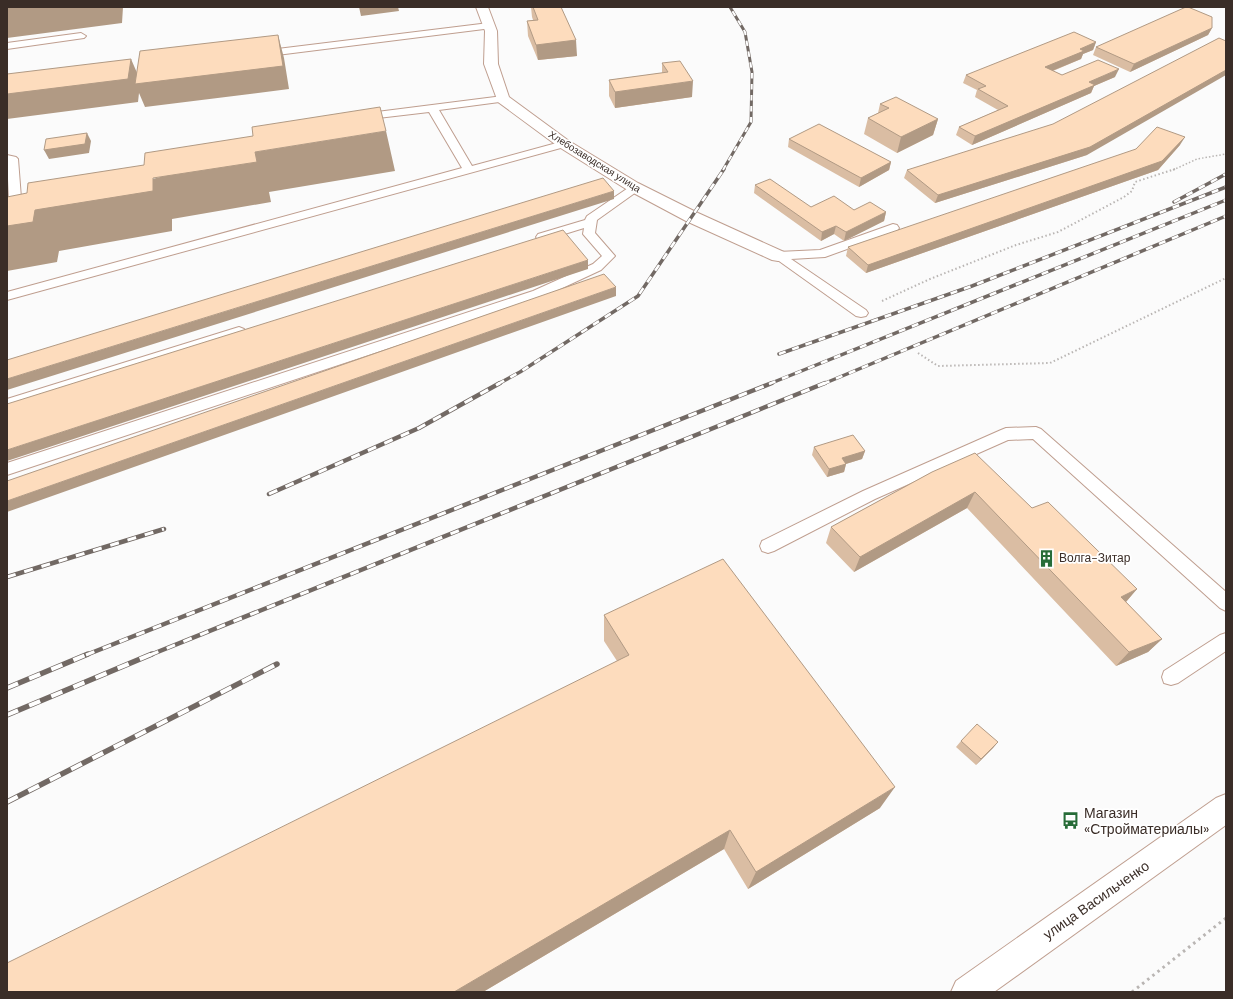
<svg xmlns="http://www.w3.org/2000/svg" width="1233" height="999" viewBox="0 0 1233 999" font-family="'DM Sans',sans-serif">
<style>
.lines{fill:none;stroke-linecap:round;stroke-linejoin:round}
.service-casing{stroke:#bf9e8f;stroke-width:2}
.minor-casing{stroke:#bf9e8f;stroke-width:2}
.secondary-casing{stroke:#bf9e8f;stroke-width:2}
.path-far2{stroke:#b9b5b3;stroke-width:1.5;stroke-dasharray:1.5 2;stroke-linecap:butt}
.path-far1{stroke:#b9b5b3;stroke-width:2;stroke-dasharray:1.5 2.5;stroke-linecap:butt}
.path{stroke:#b9b5b3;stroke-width:3;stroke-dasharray:2.5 4;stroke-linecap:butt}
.service{fill:#fff;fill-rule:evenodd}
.minor{fill:#fff;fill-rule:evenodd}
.secondary{fill:#fff;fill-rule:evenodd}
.rail-far3-casing{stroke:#726964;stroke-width:3}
.rail-far2-casing{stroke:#726964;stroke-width:3.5}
.rail-far1-casing{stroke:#726964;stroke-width:4.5}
.rail-casing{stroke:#726964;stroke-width:5.5}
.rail-far3{stroke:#fff;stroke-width:2;stroke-dasharray:5.5;stroke-linecap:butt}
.rail-far2{stroke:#fff;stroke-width:2.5;stroke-dasharray:7;stroke-linecap:butt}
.rail-far1{stroke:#fff;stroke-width:3;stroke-dasharray:9;stroke-linecap:butt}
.rail{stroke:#fff;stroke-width:4;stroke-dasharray:12;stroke-linecap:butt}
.wall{fill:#dabda3}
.shaded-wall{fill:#b19a84}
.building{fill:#fddcbd;stroke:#b19a84}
.labels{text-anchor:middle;stroke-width:3.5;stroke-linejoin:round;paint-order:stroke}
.far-street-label{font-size:10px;fill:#3a2d27;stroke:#fff}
.poi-label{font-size:12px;fill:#3a2d27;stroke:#fff;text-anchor:start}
.near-poi-label{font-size:14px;fill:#3a2d27;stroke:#fff;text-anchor:start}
.near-street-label{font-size:14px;fill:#3a2d27;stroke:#fff}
</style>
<rect width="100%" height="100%" fill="#fbfbfb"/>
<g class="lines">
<defs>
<path id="service" d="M489,23L494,26L492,28L261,57L256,54L261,51Z
M81,33L86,36L84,38L7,49V43Z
M503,96L508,99L507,101L439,110L472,166L564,141L569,144L568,146L7,300V292L462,168L429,112L361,120L356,117L361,114Z
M7,155L16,157L18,159L21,198L28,196L32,198L34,200L32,202L15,207L11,206L9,203Z
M635,185L639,186L641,188L639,190L597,220L595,233L615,256L601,270L543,297L7,475V463L533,291L593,264L602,256L583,234L584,228L542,241L538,240L536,237L538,234L585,220L587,216L631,186Z
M893,224L897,225L899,228L897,231L825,257L791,259L866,310L868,313L866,316L861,317L856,316L772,256L774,253L778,252L820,250Z
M239,327L244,329L246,332L244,335L7,409V399Z
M1036,427L1041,429L1226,592V611L1220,608L1033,439L1008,440L875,499L774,551L768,553L762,551L760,546L762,541L863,491L1001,430L1006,428Z
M1226,633V651L1178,683L1171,685L1164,683L1162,677L1164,671L1220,635Z"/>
<path id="minor" d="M476,7H488L497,31L498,64L509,97L569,141L638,183L698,213L784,252L787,256L784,260L778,261L772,260L686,221L626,189L559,147L498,102L484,64L485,31Z"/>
<path id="secondary" d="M1226,794V825L994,992H951L956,981L1216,798Z"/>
</defs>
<!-- service casing -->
<use href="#service" class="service-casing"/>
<!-- minor casing -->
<use href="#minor" class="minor-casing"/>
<!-- secondary casing -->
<use href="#secondary" class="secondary-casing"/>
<!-- path-far2 -->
<path class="path-far2" d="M1173,170L1197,159L1226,154"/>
<!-- path-far1 -->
<path class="path-far1" d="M882,301L930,279L1016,245L1058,232L1124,197L1132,191L1135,182L1175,169
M918,353L938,366L1050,363L1226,278"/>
<!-- path -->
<path class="path" d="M1132,992L1226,918"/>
<!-- service -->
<use href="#service" class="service"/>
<!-- minor -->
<use href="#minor" class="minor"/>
<!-- secondary -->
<use href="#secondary" class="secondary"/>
<defs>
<path id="rail-far3" d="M723,170L751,122L752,72L745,32L730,7"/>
<path id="rail-far2" d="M1174,202L1226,174
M779,354L972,286L1226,187
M498,384L520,372L638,296L724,169
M769,384L1226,200
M823,384L1226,216"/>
<path id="rail-far1" d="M269,494L419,428L500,383
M7,577L164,529
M86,655L772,383
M150,655L825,383"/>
<path id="rail" d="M7,688L88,654
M7,715L152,654
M7,802L277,664"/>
</defs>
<!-- rail-far3 casing -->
<use href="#rail-far3" class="rail-far3-casing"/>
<!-- rail-far2 casing -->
<use href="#rail-far2" class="rail-far2-casing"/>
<!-- rail-far1 casing -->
<use href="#rail-far1" class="rail-far1-casing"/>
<!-- rail casing -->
<use href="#rail" class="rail-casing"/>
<!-- rail-far3 -->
<use href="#rail-far3" class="rail-far3"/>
<!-- rail-far2 -->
<use href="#rail-far2" class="rail-far2"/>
<!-- rail-far1 -->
<use href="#rail-far1" class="rail-far1"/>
<!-- rail -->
<use href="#rail" class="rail"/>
</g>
<!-- wall -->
<path class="wall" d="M531,7H561L577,56L538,60L528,36L527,21L533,20L532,17Z
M1212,28L1208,35L1130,72L1093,55L1096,47Z
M1096,42L1093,50L1083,54L1081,59L1053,71L1062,75L1115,77L1094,86L1091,93L972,145L956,135L959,127L998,110L975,97L977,90L963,83L966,75Z
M662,63L692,97L615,108L609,96V80L662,73Z
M880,104L938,119L933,135L897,153L864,134L868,118L878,113Z
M789,139L891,162L889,170L859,187L788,147Z
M1180,145L1158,170L866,273L846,256L848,247Z
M1087,155L935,203L904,178L907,170Z
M755,185L811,207L886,212L884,221L844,241L834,234L821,241L754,193Z
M814,447L865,451L862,459L846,464L844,472L827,477L812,455Z
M932,472L1032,508L1137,589L1126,602L1162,639L1148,652L1116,666L967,508L854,572L826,543L831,527Z
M604,615L880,808L748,889L724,849L483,992H7L617,661L604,641Z
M961,741L998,742L993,748L976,765L956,747Z"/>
<!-- shaded-wall -->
<path class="shaded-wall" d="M17,7H123L122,23L7,38V8Z
M359,7H398L399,11L361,16Z
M1212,28L1208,35L1130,72L1134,64Z
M278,35L284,58L289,89L145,107L139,93L138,102L7,119V94L131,59L141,82Z
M576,40L577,56L538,60L536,45Z
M1096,42L1093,50L1083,54L1081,59L1042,75L1045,67L1080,49Z
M1119,69L1115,77L1094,86L1091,93L972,145L975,136L1089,82Z
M1226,70V75L1087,155L935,203L938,195Z
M693,81L692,97L615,108V92Z
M938,119L933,135L897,153L901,137Z
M386,131L395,171L269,192L271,202L172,219V231L59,251L57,262L7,271V226L35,210L255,152Z
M87,133L91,141L89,153L49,159L44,150Z
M1185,137L1180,145L1158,170L866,273L868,265Z
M891,162L889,170L859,187L861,178Z
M614,191V199L7,390V379Z
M886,212L884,221L844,241L846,232Z
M836,226L834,234L821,241L822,232Z
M588,260V269L7,461V450Z
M616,287V296L7,512V501Z
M865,451L862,459L839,466L842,458Z
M846,464L844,472L827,477L829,469Z
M975,492L967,508L854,572L860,557Z
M1137,589L1125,603L1121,597Z
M1162,639L1148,652L1116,666L1129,652Z
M998,742L993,748L976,765L981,759Z
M895,787L880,808L748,889L756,872Z
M730,830L724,849L483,992H454Z"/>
<!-- building -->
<path class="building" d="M7,7H17L7,8Z
M533,7H561L576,40L536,45L527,21L538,20Z
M1186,7H1188L1212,17V28L1134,64L1096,47Z
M1074,32L1096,42L1080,49L1084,51L1045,67L1062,75L1098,60L1119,69L1089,82L1095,85L975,136L959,127L1008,106L978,89L986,86L966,75Z
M278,35L283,66L135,84L140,51Z
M1219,38L1226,41V70L1090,147L938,195L907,170L1053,124Z
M131,59L128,79L7,94V74Z
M680,61L693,81L615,92L609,80L668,72L662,63Z
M896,97L938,119L901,137L868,118L889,108L880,104Z
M380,107L386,131L255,152L257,162L153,178V191L35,210L33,222L7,226V197L27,193L28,183L144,165L145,153L253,136L252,127Z
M819,124L891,162L861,178L789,139Z
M1157,127L1185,137L1162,161L868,265L848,247L1136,149Z
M87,133L85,144L44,150L46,139Z
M603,178L614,191L7,379V360Z
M770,179L811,207L834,196L854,210L870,202L886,212L846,232L836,226L822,232L755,185Z
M563,230L588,260L7,450V404Z
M604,274L616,287L7,501V481Z
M853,435L865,451L842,458L846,464L829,469L814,447Z
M975,453L1032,508L1048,502L1137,589L1121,597L1162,639L1129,652L975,492L860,557L831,527L932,472Z
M723,559L895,787L756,872L730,830L454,992H7V963L629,655L604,615Z
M977,724L998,742L981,759L961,741Z"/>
<!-- icons -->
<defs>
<symbol id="building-bare" viewBox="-9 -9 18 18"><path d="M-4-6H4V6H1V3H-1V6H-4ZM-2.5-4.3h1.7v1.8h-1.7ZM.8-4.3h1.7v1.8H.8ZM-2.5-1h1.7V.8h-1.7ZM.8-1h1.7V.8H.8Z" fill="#276c38" stroke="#fff" stroke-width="2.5" paint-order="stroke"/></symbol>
<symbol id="bus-bare" viewBox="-9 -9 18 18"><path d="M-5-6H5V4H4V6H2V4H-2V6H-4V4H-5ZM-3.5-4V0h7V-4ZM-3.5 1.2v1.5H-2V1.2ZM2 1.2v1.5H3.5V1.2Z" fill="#276c38" stroke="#fff" stroke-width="2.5" paint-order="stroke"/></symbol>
</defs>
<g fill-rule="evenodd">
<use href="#building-bare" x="1034" y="546" width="25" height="25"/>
<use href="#bus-bare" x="1058" y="808" width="25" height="25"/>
</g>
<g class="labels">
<!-- far-street labels -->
<g class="far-street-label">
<text transform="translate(595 161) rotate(32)" y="4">Хлебозаводская улица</text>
</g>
<!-- poi labels -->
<g class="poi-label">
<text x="1059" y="562">Волга-Зитар</text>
</g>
<!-- near-poi labels -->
<g class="near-poi-label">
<text x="1084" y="818">Магазин<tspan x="1084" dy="16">«Стройматериалы»</tspan></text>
</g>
<!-- near-street labels -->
<g class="near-street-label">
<text transform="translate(1096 900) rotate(-35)" y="5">улица Васильченко</text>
</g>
</g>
<!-- border -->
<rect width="1233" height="999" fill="none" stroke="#3a2d27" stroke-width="16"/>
</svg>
